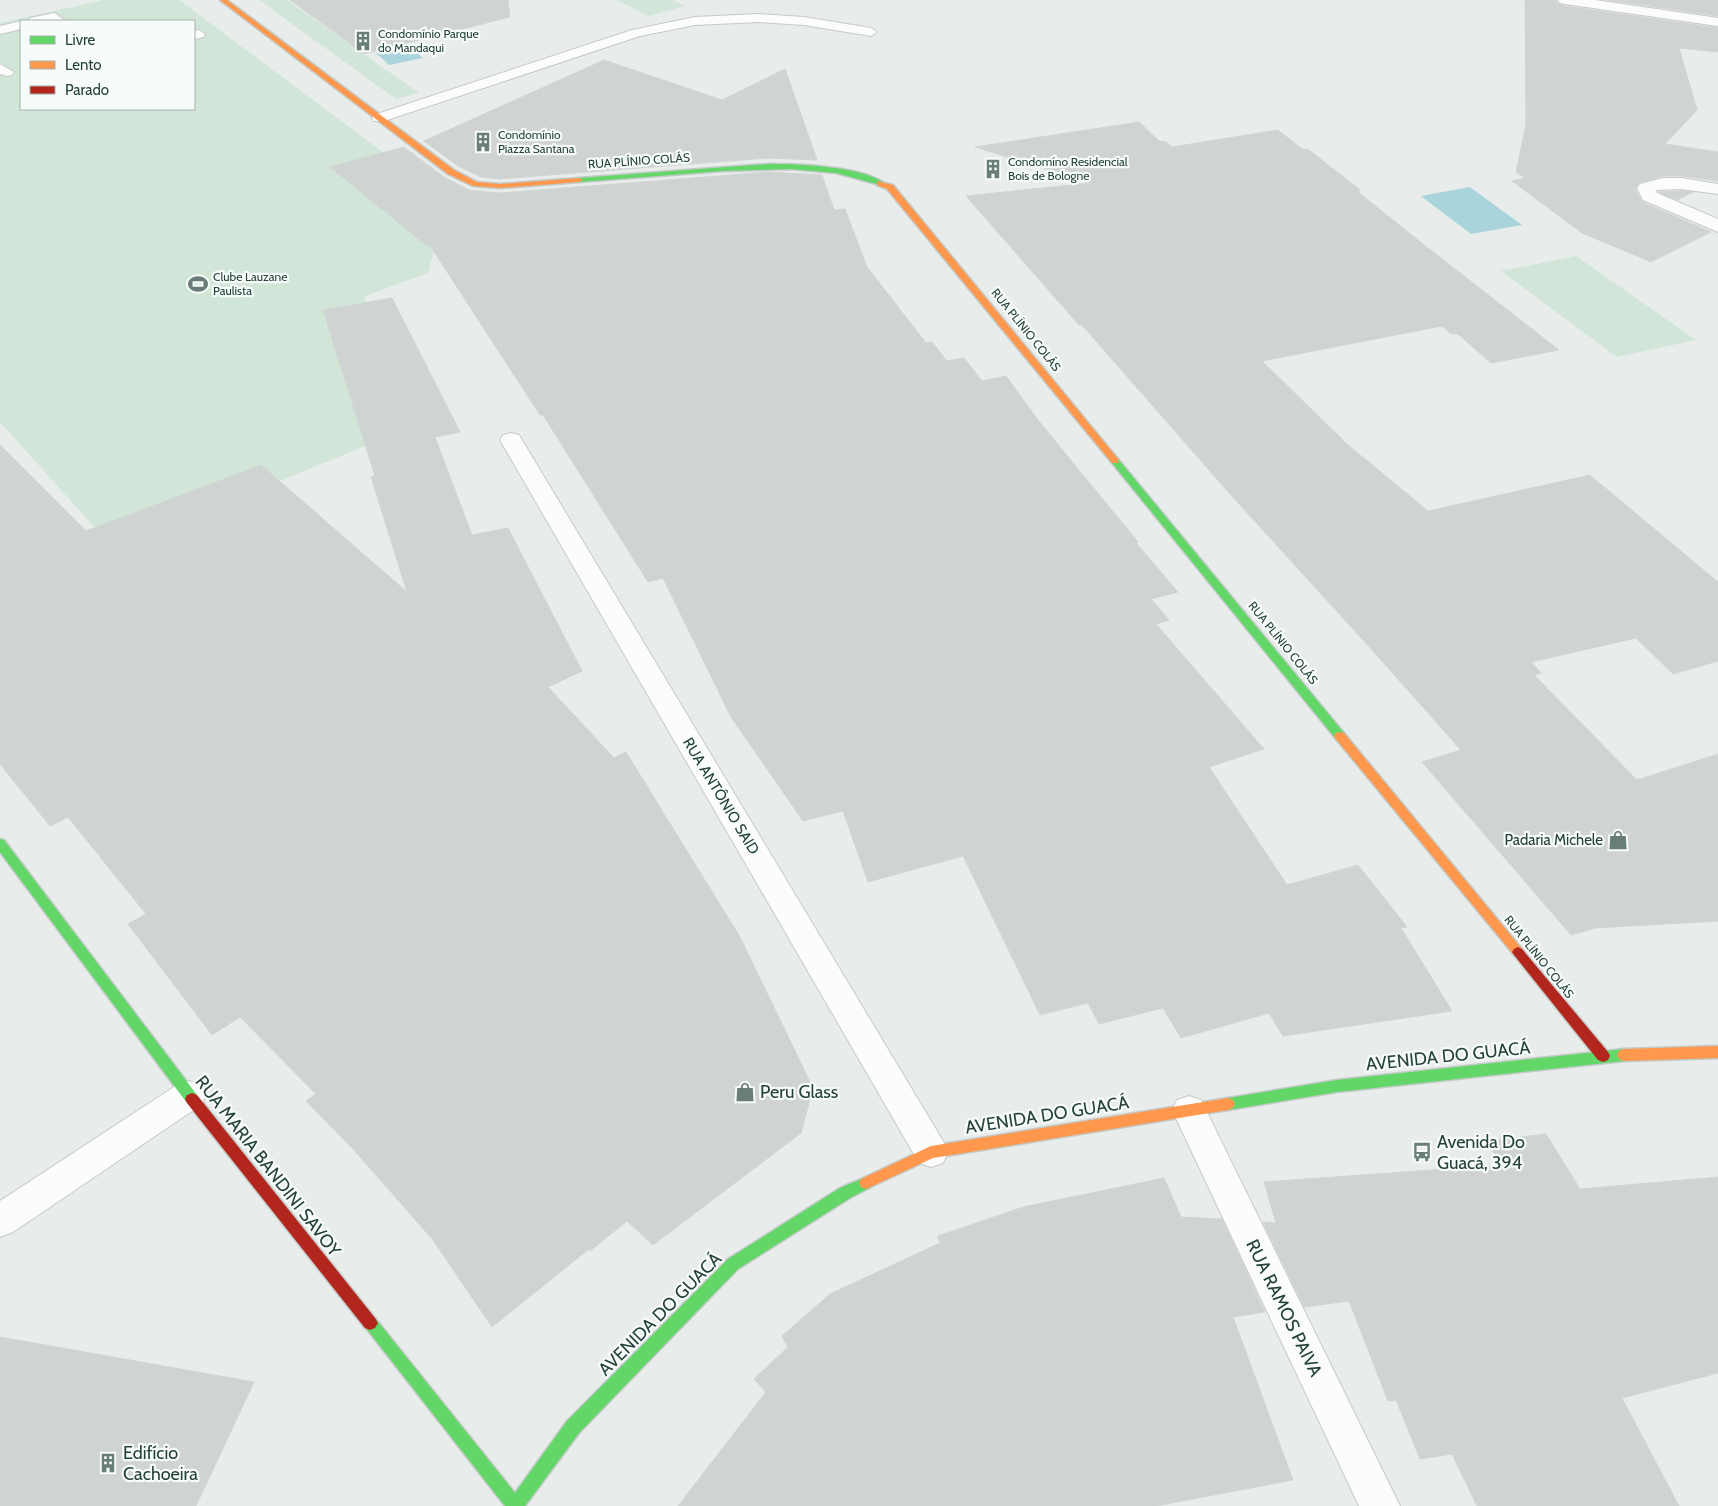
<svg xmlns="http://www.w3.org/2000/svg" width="1718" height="1506" viewBox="0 0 1718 1506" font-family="Cabin,sans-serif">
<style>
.green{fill:#d1e6d8;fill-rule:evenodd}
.water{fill:#a9d4db}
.building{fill:#cfd4d2;stroke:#d1d6d4}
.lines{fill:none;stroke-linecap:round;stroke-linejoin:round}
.lane-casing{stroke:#c5cac8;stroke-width:2}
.street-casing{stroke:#c5cac8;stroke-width:2}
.fast-casing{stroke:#c3cbc8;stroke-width:3}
.slow-casing{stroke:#c3cbc8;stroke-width:3}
.jam-casing{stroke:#c3cbc8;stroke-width:3}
.lane{fill:#fcfcfc;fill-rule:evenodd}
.street{fill:#fcfcfc;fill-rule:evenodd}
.fast{fill:#63d668;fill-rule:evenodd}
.slow{fill:#ff974d;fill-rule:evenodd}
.jam{fill:#b3261e;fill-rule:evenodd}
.labels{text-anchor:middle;stroke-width:4.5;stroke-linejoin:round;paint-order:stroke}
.far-poi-label{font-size:12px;fill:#24423a;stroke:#f7fbf9;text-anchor:start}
.far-street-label{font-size:12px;fill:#24423a;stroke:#f7fbf9}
.street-label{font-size:15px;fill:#24423a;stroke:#f7fbf9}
.poi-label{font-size:15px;fill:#24423a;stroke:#f7fbf9;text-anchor:end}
.near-street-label{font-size:18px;fill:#24423a;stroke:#f7fbf9}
.near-poi-label{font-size:18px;fill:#24423a;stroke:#f7fbf9;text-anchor:start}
</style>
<rect width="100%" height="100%" fill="#e8edeb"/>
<!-- green -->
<path class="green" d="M103,0H179L448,201L428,273L365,296L370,444L114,549L0,422V23ZM21,21H194V109H21Z
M259,0H287L419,93L396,99Z
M617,0H673L685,6L648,16Z
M1576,256L1696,340L1617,357L1501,271Z"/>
<!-- water -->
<path class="water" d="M409,46L423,58L389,65L376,53Z
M1470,187L1522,225L1471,234L1421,196Z"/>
<!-- building -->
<path class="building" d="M290,0H508L510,17L364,54Z
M1525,0H1556L1558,4L1565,6L1718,28V52L1679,48L1697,110L1665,144L1718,152V181L1681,176H1663L1640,182L1635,189L1642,202L1711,232L1651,262L1582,233L1512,181L1525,178L1516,172L1526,124Z
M1608,0H1718V16Z
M604,60L722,100L785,69L817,160L768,158L500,179L481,177L458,166L424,141Z
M1139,122L1159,141L1166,142L1172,147L1278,130L1302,149L1309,150L1360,190L1358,192L1423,244L1559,350L1491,363L1458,334H1451L1442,326L1262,361L1348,445L1428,511L1590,475L1718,582V661L1673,674L1636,638L1531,662L1541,673L1534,675L1637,780L1718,754V921L1595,928L1571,935L1422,762L1461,750L1373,651L1230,494L1082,325H1079L966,196L1090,183L975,147Z
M404,147L444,177L469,190L500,193L768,172L822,175L834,210L845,209L867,267L926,343L932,342L947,361L964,358L982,381L1006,376L1038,420L1138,542L1136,543L1178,592L1151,599L1169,620L1156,624L1264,749L1209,767L1287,885L1358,865L1407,927L1401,928L1452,1011L1283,1036L1269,1013L1181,1038L1163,1008L1099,1024L1088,1003L1040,1015L963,856L868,882L843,811L803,821L731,717L663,578L648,582L543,415H540L429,244L427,246L330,167Z
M1681,191L1693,192L1677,200L1659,192Z
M392,298L460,432L435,437L472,535L508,528L582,671L548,687L614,758L626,752L740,937L813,1088L801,1133L653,1245L627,1221L590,1251L589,1249L492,1327L433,1240L354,1150L306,1101L316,1094L240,1017L212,1035L128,924L146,914L68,817L50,826L0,764V445L86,531L261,465L407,592L371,477L375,476L323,310Z
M1546,1134L1580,1189L1718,1177V1373L1622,1398L1679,1506H1477L1452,1454L1420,1459L1396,1400L1388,1401L1349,1301L1304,1307L1263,1222L1276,1223L1264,1182L1502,1165L1486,1141Z
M1164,1178L1181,1217L1222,1219L1265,1312L1233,1317L1293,1480L1156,1506H678L766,1392L754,1379L788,1347L782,1336L830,1294L940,1243L938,1236L1023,1207Z
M0,1337L254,1382L196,1506H0Z"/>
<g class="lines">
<defs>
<path id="lane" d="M54,13L66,21H29L30,18Z
M759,14L804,17L871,28L877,32L871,36L804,25L759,22L695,25L640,36L384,121H374L372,118L374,115L632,30L695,17Z
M21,21V29L0,34V26Z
M199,30L205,34L204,37L194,39V31Z
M0,64L14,72L12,75L7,76L0,74Z"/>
<path id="street" d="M1558,0H1595L1718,18V26L1565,4L1560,3Z
M1663,178H1681L1718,184V194L1681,189L1656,190L1657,193L1718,219V232L1643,200L1637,188L1640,184Z
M511,433L519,435L522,440L943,1141L948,1152L943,1163L931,1167L919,1163L500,440L503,435Z
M189,1081L201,1085L206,1095L201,1105L13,1232L0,1237V1201L177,1085Z
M1189,1096L1201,1100L1400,1506H1359L1172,1110L1177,1100Z"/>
<path id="fast" d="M769,164C797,164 861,166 884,183L880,185L836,173L791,169L723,171L579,182L575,180L579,178Z
M1115,458L1118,459L1344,733L1346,736L1344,739H1336L1112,463V459Z
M0,839L4,840L197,1095L199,1099L197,1103L192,1105L187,1103L0,852Z
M1624,1049L1629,1051L1631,1055L1629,1059L1624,1061L1337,1092L1228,1110L1223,1108L1221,1104L1223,1100L1228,1098L1337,1080Z
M866,1177L871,1179L873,1183L871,1187L850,1198L738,1269L579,1433L525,1506H505L362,1323L365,1318L370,1316L375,1318L515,1493L567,1421L728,1259L840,1188Z"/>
<path id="slow" d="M220,0H227L454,170L477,182L500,184L579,178L583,180L579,182L500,188L473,186L448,174Z
M877,181L893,185L1118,459V463H1112L887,189L877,185Z
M1340,732L1344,733L1522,949L1524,952L1522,955L1518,957L1514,955L1336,739L1334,736L1336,733Z
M1718,1046V1058L1624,1061L1619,1059L1617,1055L1619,1051L1624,1049Z
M1228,1098L1233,1100L1235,1104L1233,1108L1228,1110L933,1158L866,1189L861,1187L859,1183L861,1179L931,1146Z"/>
<path id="jam" d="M1518,947L1522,949L1608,1052L1610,1056L1608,1060L1603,1062L1598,1060L1514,955L1512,952L1514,949Z
M192,1093L197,1095L375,1318L378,1323L375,1328L370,1330L365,1328L187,1103L185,1099L187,1095Z"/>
</defs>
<!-- lane casing -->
<use href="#lane" class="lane-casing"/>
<!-- street casing -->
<use href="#street" class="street-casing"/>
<!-- fast casing -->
<use href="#fast" class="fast-casing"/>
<!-- slow casing -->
<use href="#slow" class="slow-casing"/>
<!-- jam casing -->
<use href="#jam" class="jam-casing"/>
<!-- lane -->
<use href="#lane" class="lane"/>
<!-- street -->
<use href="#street" class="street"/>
<!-- fast -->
<use href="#fast" class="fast"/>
<!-- slow -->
<use href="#slow" class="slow"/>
<!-- jam -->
<use href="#jam" class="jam"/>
</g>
<!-- icons -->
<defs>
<symbol id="building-bare" viewBox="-9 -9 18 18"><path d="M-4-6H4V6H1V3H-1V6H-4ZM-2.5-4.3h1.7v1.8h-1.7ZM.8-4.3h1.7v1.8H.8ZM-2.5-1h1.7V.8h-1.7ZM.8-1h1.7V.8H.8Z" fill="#697e78" stroke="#f7fbf9" stroke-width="2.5" paint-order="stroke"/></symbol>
<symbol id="stadium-bare" viewBox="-9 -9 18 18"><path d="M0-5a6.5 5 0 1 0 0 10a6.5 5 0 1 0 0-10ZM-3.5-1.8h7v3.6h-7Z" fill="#697e78" stroke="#f7fbf9" stroke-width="2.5" paint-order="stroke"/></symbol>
<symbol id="shop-bare" viewBox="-9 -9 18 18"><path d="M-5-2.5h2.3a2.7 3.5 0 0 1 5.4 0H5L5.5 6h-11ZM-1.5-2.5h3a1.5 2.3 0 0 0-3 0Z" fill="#697e78" stroke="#f7fbf9" stroke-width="2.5" paint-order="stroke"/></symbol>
<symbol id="bus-bare" viewBox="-9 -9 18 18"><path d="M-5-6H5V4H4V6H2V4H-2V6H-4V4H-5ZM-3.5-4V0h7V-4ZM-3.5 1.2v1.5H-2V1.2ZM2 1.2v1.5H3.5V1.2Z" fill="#697e78" stroke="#f7fbf9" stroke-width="2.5" paint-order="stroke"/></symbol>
</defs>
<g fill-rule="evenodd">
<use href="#building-bare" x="349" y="27" width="28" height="28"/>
<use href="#building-bare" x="469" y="128" width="28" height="28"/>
<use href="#building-bare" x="979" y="155" width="28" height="28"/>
<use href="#stadium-bare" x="184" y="270" width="28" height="28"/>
<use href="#shop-bare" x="1604" y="826" width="28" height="28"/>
<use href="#shop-bare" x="731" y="1078" width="28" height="28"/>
<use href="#bus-bare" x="1408" y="1138" width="28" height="28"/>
<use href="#building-bare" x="94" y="1449" width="28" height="28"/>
</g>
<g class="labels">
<!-- far-poi labels -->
<g class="far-poi-label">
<text x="378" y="38">Condomínio Parque<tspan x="378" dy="14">do Mandaqui</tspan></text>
<text x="498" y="139">Condomínio<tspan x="498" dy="14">Piazza Santana</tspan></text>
<text x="1008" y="166">Condomíno Residencial<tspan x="1008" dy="14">Bois de Bologne</tspan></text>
<text x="213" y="281">Clube Lauzane<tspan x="213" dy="14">Paulista</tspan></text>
</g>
<!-- far-street labels -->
<g class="far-street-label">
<text transform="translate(639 161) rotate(-4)" y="4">RUA PLÍNIO COLÁS</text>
<text transform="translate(1026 330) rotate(51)" y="4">RUA PLÍNIO COLÁS</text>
<text transform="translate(1283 643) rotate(51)" y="4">RUA PLÍNIO COLÁS</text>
<text transform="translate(1539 957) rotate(51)" y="4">RUA PLÍNIO COLÁS</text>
</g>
<!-- street labels -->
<g class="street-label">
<text transform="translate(721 796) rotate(59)" y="5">RUA ANTÔNIO SAID</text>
</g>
<!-- poi labels -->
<g class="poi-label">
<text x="1603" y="845">Padaria Michele</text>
</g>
<!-- near-street labels -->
<g class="near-street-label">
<text transform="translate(1448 1056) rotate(-6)" y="6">AVENIDA DO GUACÁ</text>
<text transform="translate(1047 1115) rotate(-9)" y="6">AVENIDA DO GUACÁ</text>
<text transform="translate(268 1166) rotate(52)" y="6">RUA MARIA BANDINI SAVOY</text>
<text transform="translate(1284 1308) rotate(64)" y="6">RUA RAMOS PAIVA</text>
<text transform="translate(660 1314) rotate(-45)" y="6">AVENIDA DO GUACÁ</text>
</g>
<!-- near-poi labels -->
<g class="near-poi-label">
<text x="760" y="1098">Peru Glass</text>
<text x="1437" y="1148">Avenida Do<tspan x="1437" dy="21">Guacá, 394</tspan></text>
<text x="123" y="1459">Edifício<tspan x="123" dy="21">Cachoeira</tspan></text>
</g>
</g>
<!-- legend -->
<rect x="20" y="20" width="175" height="90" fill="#f7fbf9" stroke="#a3b1ad"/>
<rect x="30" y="36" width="25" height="8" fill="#63d668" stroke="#a3b1ad"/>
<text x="65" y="45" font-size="15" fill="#24423a">Livre</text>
<rect x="30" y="61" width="25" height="8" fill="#ff974d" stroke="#a3b1ad"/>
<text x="65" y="70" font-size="15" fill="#24423a">Lento</text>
<rect x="30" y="86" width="25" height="8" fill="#b3261e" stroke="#a3b1ad"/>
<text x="65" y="95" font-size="15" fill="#24423a">Parado</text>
</svg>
